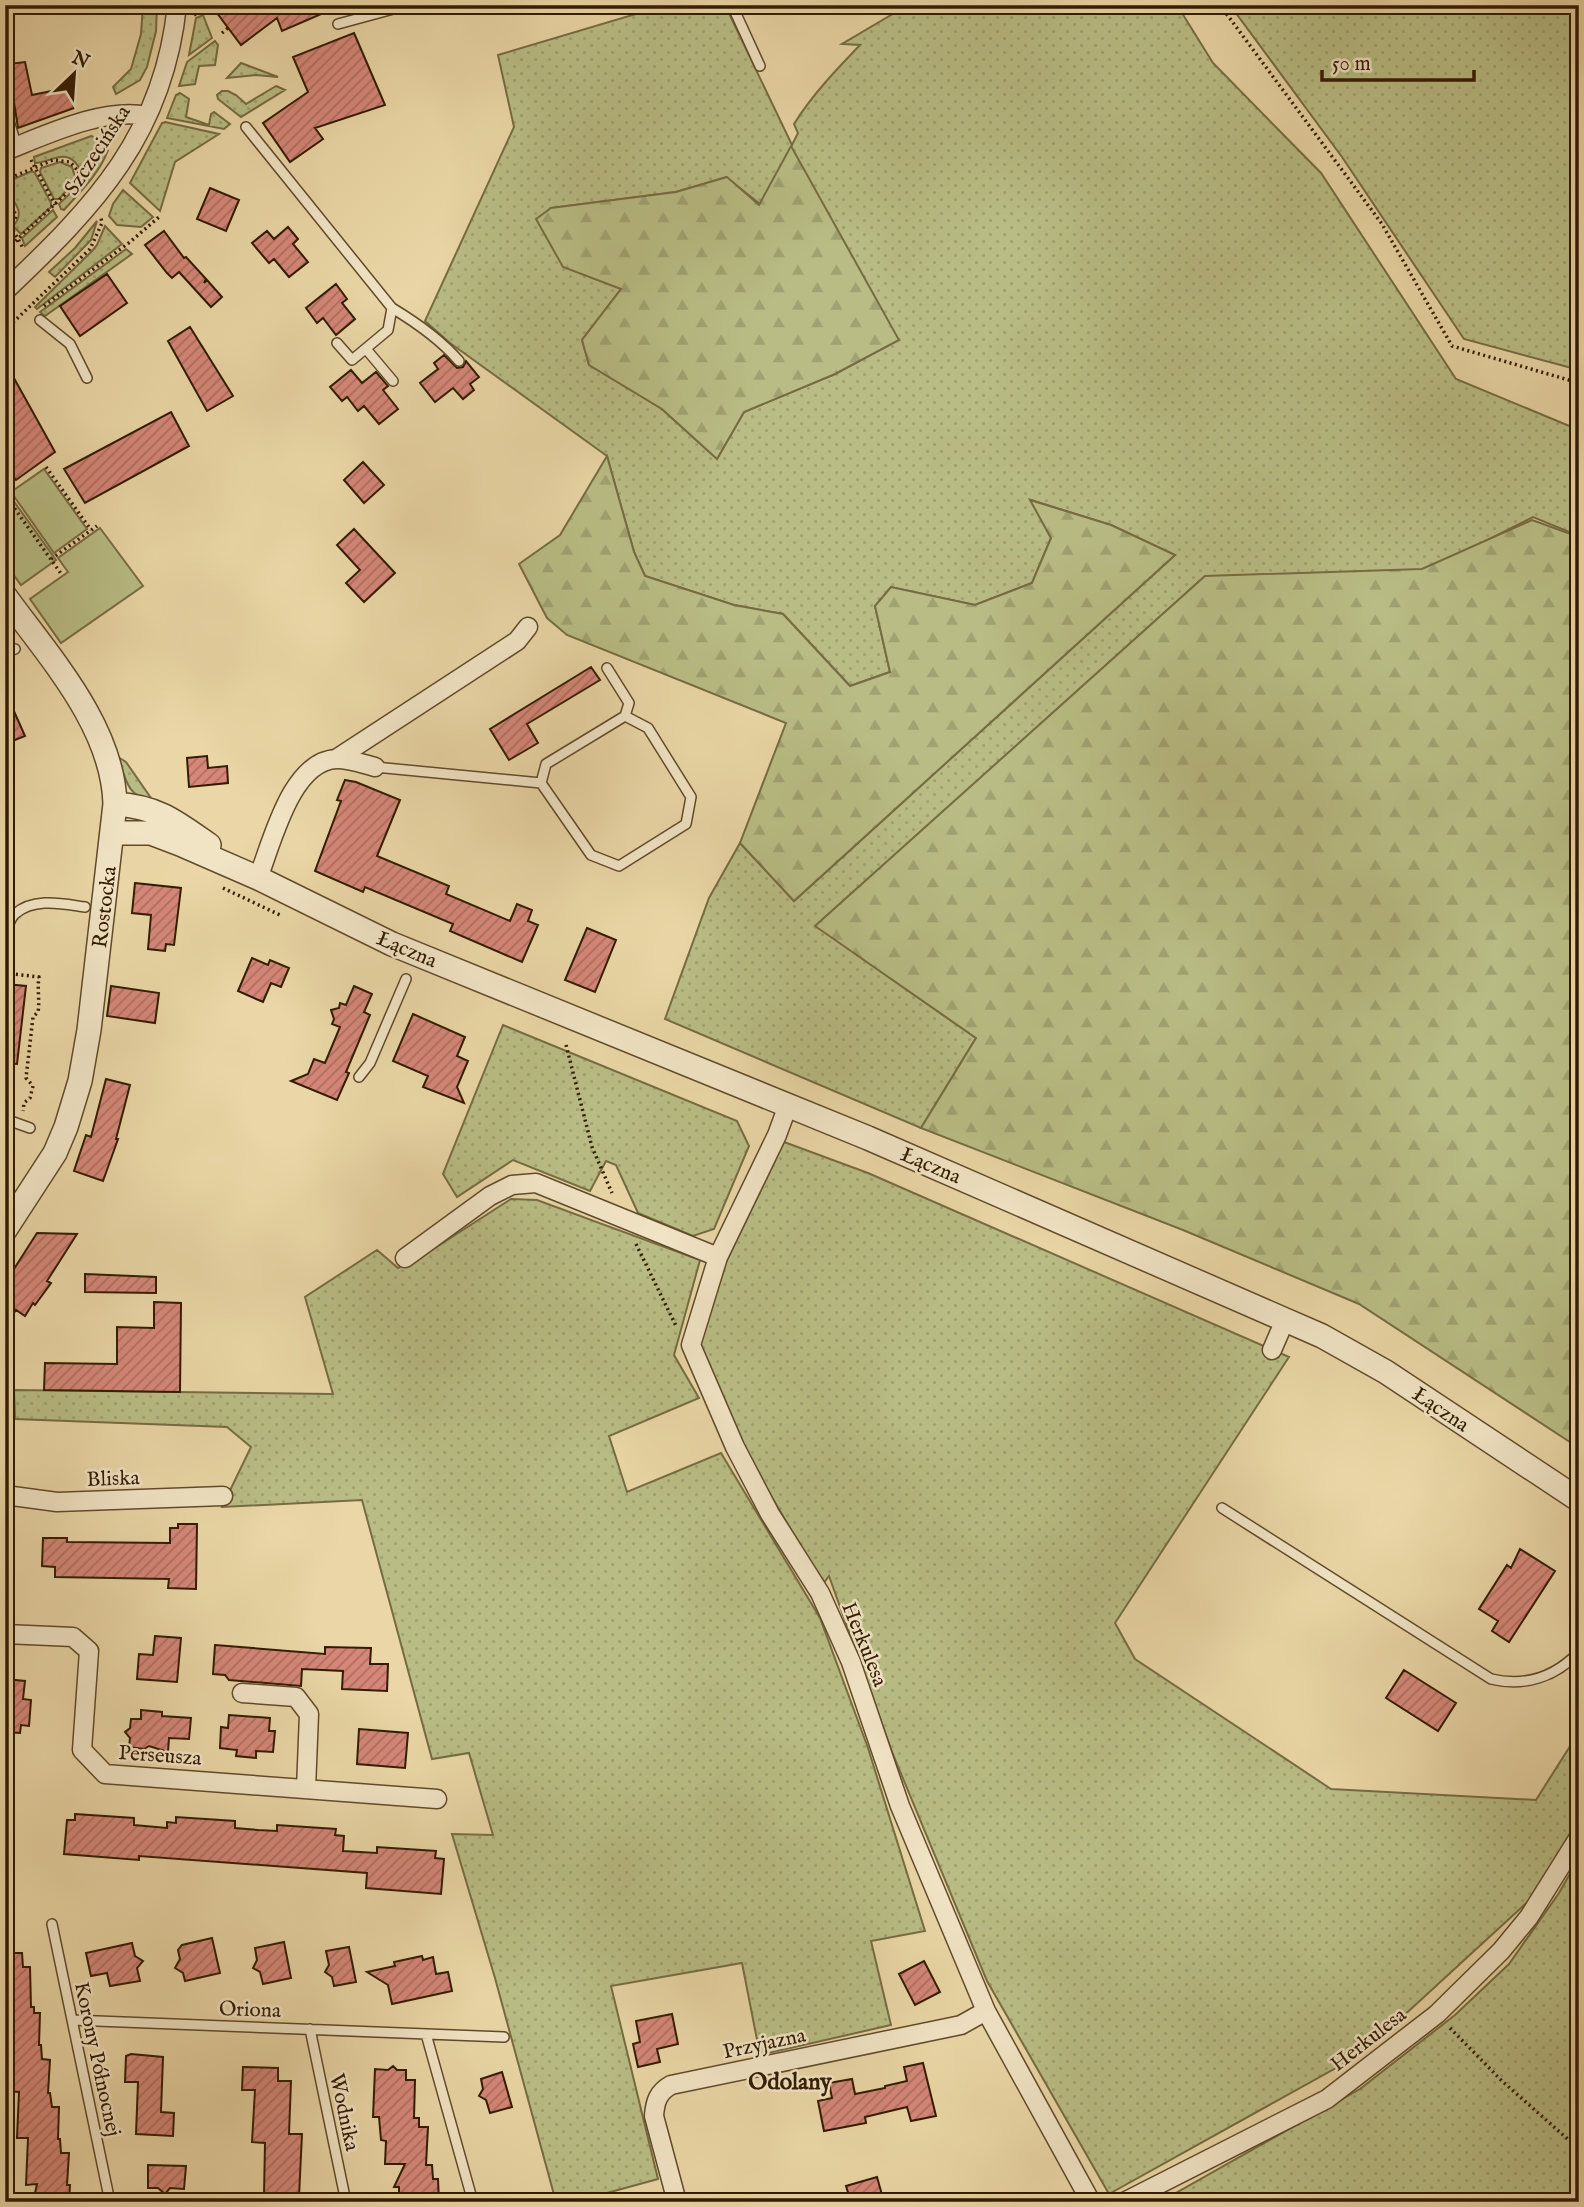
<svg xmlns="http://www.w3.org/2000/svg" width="1584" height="2207" viewBox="0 0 1584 2207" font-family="'IM FELL English',serif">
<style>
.grass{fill:url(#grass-dots);stroke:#766c42;stroke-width:2;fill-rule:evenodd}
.forest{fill:url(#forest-firs);stroke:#766c42;stroke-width:2}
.park{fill:#b9bd85;stroke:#766c42;stroke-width:2}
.building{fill:url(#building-hatch);stroke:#321b00;stroke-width:2}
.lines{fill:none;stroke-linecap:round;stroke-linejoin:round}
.service-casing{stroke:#604a2a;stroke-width:12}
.minor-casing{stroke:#604a2a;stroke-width:21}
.tertiary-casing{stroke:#604a2a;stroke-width:26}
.path{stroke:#321b00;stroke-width:3.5;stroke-dasharray:2 3.5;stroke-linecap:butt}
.service{stroke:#f1e4c5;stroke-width:9}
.minor{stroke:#f1e4c5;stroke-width:18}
.tertiary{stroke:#f1e4c5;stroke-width:23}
.labels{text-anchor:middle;stroke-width:5;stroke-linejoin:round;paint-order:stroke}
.street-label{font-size:21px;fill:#321b00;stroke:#f1e4c5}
.neighbourhood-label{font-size:23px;font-weight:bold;fill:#321b00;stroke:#f1e4c5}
</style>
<defs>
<pattern id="grass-dots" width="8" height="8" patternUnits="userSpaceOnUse" patternTransform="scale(1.75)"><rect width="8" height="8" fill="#b9bd85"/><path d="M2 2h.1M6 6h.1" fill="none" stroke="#a0a271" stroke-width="1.8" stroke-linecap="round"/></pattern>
<pattern id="forest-firs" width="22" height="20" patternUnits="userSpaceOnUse" patternTransform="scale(1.75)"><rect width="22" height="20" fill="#b9bd85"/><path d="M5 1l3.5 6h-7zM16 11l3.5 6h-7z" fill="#a0a271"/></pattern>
<pattern id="building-hatch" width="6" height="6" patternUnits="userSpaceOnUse" patternTransform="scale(1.75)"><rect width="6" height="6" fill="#d68779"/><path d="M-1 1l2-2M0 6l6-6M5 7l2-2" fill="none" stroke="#ae6e61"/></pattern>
</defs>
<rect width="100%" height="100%" fill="#ead6a6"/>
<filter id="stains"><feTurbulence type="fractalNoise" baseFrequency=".00286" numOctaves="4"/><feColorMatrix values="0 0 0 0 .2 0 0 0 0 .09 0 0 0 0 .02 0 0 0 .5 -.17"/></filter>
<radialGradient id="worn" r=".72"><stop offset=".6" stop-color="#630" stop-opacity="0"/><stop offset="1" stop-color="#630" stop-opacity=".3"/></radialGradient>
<!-- grass -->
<path class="grass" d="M143,5H157L156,31L147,67L140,80L116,94L113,87L131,69L141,34Z
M666,5H725L792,145L798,133L794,124C812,95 836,70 860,45L842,44L908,5H1177L1213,63L1321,173L1456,379L1579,430V536L1533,517L1418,575L1205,576L816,926L976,1038L921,1128L665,1019L709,898L740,843L794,901L1175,555L1111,525L1031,500L1051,538L1032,583L975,605L891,587L875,606L890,672L850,686L783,614L734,605L645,576L634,552L607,456L450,343L425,321L514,127L498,55ZM726,177L760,204L898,340L835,374L744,412L717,459L662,409L589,364L582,340L621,289L551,208L676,192Z
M1230,5H1579V370L1464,339L1342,157Z
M203,15L212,38L189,55L196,18Z
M215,41L218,45L215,65L199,66L195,84L179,86L187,62Z
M241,63L278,77L256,75L227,78Z
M276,86L285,90L241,117L218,99L217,95L222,91H228L236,95L246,104Z
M180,93L189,99L186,117L209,125L211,114L214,112L230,124L224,129L167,118L176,95Z
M165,122L219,134L175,162L160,211L130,183L162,123Z
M91,136L105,141L108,150C100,173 80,192 64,210L61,209L59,204L78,186L81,171C68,145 53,162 35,163L34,157Z
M60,162L72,167L76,180L59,199H54L40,172L41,168Z
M32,171L35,173L51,203V207L21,234L13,226C24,215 18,202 5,195V183Z
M123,190L153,217L141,227L117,225L109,216L113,204Z
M53,210L57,217L25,246L22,238Z
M97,221L91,240L55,277L49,272L75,248Z
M105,226L122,244L37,309L35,307L92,251L97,245Z
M126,249L132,254L45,316L40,312Z
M118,757L126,762L153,801C127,797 126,780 118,757Z
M503,1025L737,1121L749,1146L714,1229L693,1236L638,1213L616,1165L606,1161L590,1191L513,1160L457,1197L443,1174Z
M784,1142L868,1173L1289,1357L1115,1623L1135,1659L1331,1789L1536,1800L1579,1732V1818L1533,1897L1363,2053L1109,2194L987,1981L892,1752L829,1576L823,1584L750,1460L699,1345L717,1281Z
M511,1199L537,1200L700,1260L674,1355L699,1398L609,1436L627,1492L721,1453L820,1618L868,1748L925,1931L871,1941L891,2025L760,2055L742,1963L611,1986L658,2179L574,2202H556L495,1978L452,1834L493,1835L469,1753L432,1759L362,1500L222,1507L251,1447L227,1427L15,1419L14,1390L333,1394L305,1297L377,1250L398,1268L424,1255Z
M1579,1858V2202H1160L1360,2089L1455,2015L1509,1964L1559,1893Z"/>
<!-- forest -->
<path class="forest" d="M791,146L899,340L835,374L744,412L717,459L662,409L589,365L582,340L621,289L563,267L536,219L551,208L676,192L727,177L759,205Z
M607,456L634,552L645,576L734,605L783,614L850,686L890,672L875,606L891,587L975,605L1032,583L1051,538L1030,500L1111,525L1175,555L794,901L740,843L786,723L567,635L547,618L519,564L560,535Z
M1532,520L1579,537V1448L1359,1304L1183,1230L921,1128L976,1038L815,926L1205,576L1422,569Z"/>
<!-- park -->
<path class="park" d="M44,469L87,529L54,553L11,492Z
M5,489L56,560L21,585L5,563Z
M100,528L143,586L61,643L30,599L68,572L58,558Z"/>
<!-- building -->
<path class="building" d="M211,5H342L282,31L277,18L241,45Z
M354,33L385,105L315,128L323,139L290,162L263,123L308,92L293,57Z
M25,62L32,95L71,87L74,108L18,128L8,64Z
M210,188L239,200L226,231L197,219Z
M288,227L298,239L293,244L308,262L289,277L274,259L269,263L252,243L267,231L274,239Z
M164,231L184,258L186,257L206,279L204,283L207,280L222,297L211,307L179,272L172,278L167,273L145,245Z
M107,274L127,303L80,336L60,306Z
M336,284L347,299L342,303L355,319L336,335L323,318L317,323L306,308Z
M190,327L233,396L207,411L168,341Z
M444,355L457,368L463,367L466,361L479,377L470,384L474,390L463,399L453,388L435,402L420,383L438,369L434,363Z
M5,362L55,452L16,480L5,466Z
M351,370L362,383L376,372L388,386L383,390L398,409L379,424L364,406L358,411L347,397L342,401L330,387Z
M171,412L189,446L85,503L64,469Z
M363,462L384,485L364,503L344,480Z
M354,529L395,573L364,602L346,583L360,570L337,545Z
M591,667L600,680L527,724L538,743L509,760L490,729Z
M5,691L25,736L5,744Z
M207,756L208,768L227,766L228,783L189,787L187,758Z
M345,780L356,782L400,800L377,856L449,886L446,894L510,921L517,904L532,910L528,921L538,925L522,962L450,931L453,924L365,887L363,892L315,871L341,801L337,800Z
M135,883L181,888L174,945L166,944L165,951L148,949L151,915L132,913Z
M587,928L616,940L595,992L565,980Z
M252,958L268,965L270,960L289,968L281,987L271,983L263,1002L238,991Z
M5,984L26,986L17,1064L5,1063Z
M111,986L159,993L155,1023L107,1016Z
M354,986L372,994L364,1012L370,1015L346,1072L349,1073L337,1100L291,1081L308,1074L314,1059L325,1063L340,1027L332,1024L334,1019L331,1010L339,1008L340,1003L346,1005Z
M413,1014L465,1037L457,1056L468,1061L457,1087L464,1103L423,1087L428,1076L393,1061Z
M106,1079L130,1085L116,1139H118L103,1181L74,1171L86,1135L91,1137Z
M37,1233L77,1234L47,1281L51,1283L35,1305L33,1303L25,1316L16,1310L5,1326V1283Z
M85,1274L156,1277V1293L85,1292Z
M154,1302L181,1303L180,1392L44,1390L45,1363L117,1364V1327L154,1328Z
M178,1524H197L196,1589L168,1588L169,1579L55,1577V1567L42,1566L43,1538H67V1542L170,1543V1528H178Z
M1520,1549L1555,1571L1509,1642L1492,1631L1498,1621L1479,1609L1507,1565L1511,1568Z
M155,1636L181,1638L177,1682L137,1679L139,1654L153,1655Z
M215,1645L325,1654V1647L371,1648L370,1664H388L387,1691L342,1689L343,1671L302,1669L301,1686L229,1680L225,1675L213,1674Z
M1404,1670L1456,1703L1438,1731L1386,1698Z
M5,1679L25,1681L23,1699L31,1700L29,1726L21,1725L20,1733L5,1732Z
M141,1710L162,1712V1716L191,1718L189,1739L169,1738L168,1752L149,1746L144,1749L129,1747L130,1738L125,1732L130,1728L131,1719H141Z
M229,1715L270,1718L269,1731H275L273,1752L256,1751V1758L236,1756L237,1750L220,1748L221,1727L228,1728Z
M359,1729L408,1733L405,1768L357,1764Z
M75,1814L134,1818V1825L167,1828V1822L176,1823V1817L235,1821V1828L258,1830L277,1831V1825L336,1829L335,1835L344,1836L343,1851L377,1853V1847L436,1851L435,1858L444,1859L441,1894L366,1888L367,1873L139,1856V1860L64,1854L67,1820H75Z
M212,1938L220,1973L185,1981L183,1973L175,1968L180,1959L178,1950L182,1945Z
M284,1942L291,1978L263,1984L260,1972L253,1968L257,1960L255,1948Z
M132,1943L135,1956L143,1961L137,1968L140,1981L110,1986L107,1973L91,1976L86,1953Z
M349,1947L356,1982L334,1986L332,1977L325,1972L329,1965L326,1951Z
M5,1953H22L23,1967H30L31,2007H34V2013H40L39,2045H41L42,2059L50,2060L48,2093H50L52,2107H59L58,2139H60L61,2153H69L67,2185H70L69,2202H33L37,2184L26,2185L28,2138H17L19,2092L7,2091L9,2045H5Z
M422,1956L423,1960L433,1957L436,1974L448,1972L452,1991L392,2004L388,1985L367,1972L395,1966L394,1962Z
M924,1961L940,1992L915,2005L899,1974Z
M672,2014L678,2044L657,2049L660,2062L638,2067L633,2044L640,2042L636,2021Z
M131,2054L163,2057L161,2112L174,2113L173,2136L136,2134L138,2082H125L126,2056Z
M923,2063L936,2116L911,2121L907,2107L865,2117L866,2123L824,2131L818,2101L832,2098L829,2083L852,2079L855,2094L885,2088V2086L907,2081L904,2067Z
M393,2066L397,2070H406V2080H415L414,2118H419V2127H428L426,2165H432L433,2179H438L439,2202H399V2187H394L405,2164H385L386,2141L381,2140L379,2117H373L375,2069L388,2070Z
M243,2067L278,2068V2081H291L289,2134H302L299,2197L289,2196L283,2202L277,2196L264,2195L265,2143L252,2142L255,2090H242Z
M502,2072L512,2107L490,2113L486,2100L479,2096L483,2089L481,2079Z
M148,2165L186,2166L184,2189L170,2188L165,2194L158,2188H148Z
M877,2177L884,2202H851L846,2186Z"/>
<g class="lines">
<defs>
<path id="service" d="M732,5L760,66
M338,24L408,5
M5,108L17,147
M246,127L392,308L388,330L352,360L337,343
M392,308C417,323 440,339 459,361
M40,320L70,344L87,378
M366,349L393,381
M5,653L15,649
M375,767L541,783L546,764L625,716
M541,783L591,855L619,866L686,824L691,797L648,728L625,716L629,703L607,668
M5,933C8,928 10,918 15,914C34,897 63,904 85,907
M359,1077L370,1063L406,979
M5,1119L30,1128
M1222,1508L1491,1679C1525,1687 1555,1677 1579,1652
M52,1924L110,2202
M72,2020L504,2037
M310,2029L346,2202
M426,2034L473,2202"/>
<path id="minor" d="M5,151C46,135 104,107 147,116
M5,291C95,206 164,134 177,5
M336,759L517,641L528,627
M258,878C272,843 291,760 337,759C350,759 363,764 375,767
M788,1105L777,1135L718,1257L691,1345L735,1447L770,1514L820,1593L851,1662L900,1806L986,2011L1091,2202
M405,1258L490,1196L512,1185L536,1183L718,1257
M1272,1350L1285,1320
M5,1495L57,1502L223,1496
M5,1634L73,1637L89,1651L82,1750L105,1774L437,1799
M242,1693L296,1697L309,1714L306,1789
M677,2202L654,2116C655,2102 658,2092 671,2085L961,2025L986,2011
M1124,2202L1327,2099L1437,2014L1501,1951L1529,1917L1579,1837"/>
<path id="tertiary" d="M5,596C49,657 113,726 115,804L89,1030L80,1081L66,1127L55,1153L5,1230
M115,804C158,807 175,821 209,845
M112,833H151L180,844L258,878L392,944L868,1138L1322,1336L1386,1372L1579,1500"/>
</defs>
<!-- service casing -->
<use href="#service" class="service-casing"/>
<!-- minor casing -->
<use href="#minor" class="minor-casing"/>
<!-- tertiary casing -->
<use href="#tertiary" class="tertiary-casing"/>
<!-- path -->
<path class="path" d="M1220,5L1382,224L1452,346L1579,383
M194,15L205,10
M222,33L228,28
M31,160L55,205
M5,180L53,160L70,162L79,172L75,185L5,251
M5,199L11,203L16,216L14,222L5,228
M5,216L23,248
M44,306L130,242L159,217
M5,330L90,249L102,223L101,218
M46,467L91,530
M5,495L62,575
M51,559L97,526
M223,888L282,916
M5,973L39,977C37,990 40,1000 38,1012L33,1017L26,1078L33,1086L30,1098L24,1103L23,1111
M566,1045L592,1147L612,1193
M636,1244L677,1328
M1450,2028L1502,2081L1579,2149"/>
<!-- service -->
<use href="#service" class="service"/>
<!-- minor -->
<use href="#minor" class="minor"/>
<!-- tertiary -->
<use href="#tertiary" class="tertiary"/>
</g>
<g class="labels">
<!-- street labels -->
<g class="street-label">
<text transform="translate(97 150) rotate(-57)" y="7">Szczecińska</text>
<text transform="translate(104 907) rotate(-83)" y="7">Rostocka</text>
<text transform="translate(407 949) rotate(23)" y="7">Łączna</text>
<text transform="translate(931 1165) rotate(23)" y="7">Łączna</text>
<text transform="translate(1441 1409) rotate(34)" y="7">Łączna</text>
<text transform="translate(113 1478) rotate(-2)" y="7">Bliska</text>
<text transform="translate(865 1644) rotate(68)" y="7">Herkulesa</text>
<text transform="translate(160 1755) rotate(4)" y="7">Perseusza</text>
<text transform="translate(250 2009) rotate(2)" y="7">Oriona</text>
<text transform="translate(1368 2039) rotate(-38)" y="7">Herkulesa</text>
<text transform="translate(764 2043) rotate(-12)" y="7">Przyjazna</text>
<text transform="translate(98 2059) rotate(78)" y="7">Korony Północnej</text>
<text transform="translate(345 2112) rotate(78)" y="7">Wodnika</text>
</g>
<!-- neighbourhood labels -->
<g class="neighbourhood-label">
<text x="790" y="2089">Odolany</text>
</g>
</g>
<!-- margin -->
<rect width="1584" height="2207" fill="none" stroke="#ead6a6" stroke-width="28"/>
<rect x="7" y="7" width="1570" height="2193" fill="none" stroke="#321b00" stroke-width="3.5"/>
<rect x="14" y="14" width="1556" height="2179" fill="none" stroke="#321b00" stroke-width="2"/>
<!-- north arrow -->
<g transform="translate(74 74) rotate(25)" stroke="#f1e4c5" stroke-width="5" paint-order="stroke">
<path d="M0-5L12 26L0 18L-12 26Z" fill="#321b00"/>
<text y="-10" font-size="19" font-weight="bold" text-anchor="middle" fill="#321b00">N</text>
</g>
<!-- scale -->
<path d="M1322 70v10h152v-10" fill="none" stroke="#321b00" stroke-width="3.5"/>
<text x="1332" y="70" font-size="21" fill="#321b00" stroke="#f1e4c5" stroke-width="5" paint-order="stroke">50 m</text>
<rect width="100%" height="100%" filter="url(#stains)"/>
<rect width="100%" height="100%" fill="url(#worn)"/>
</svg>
